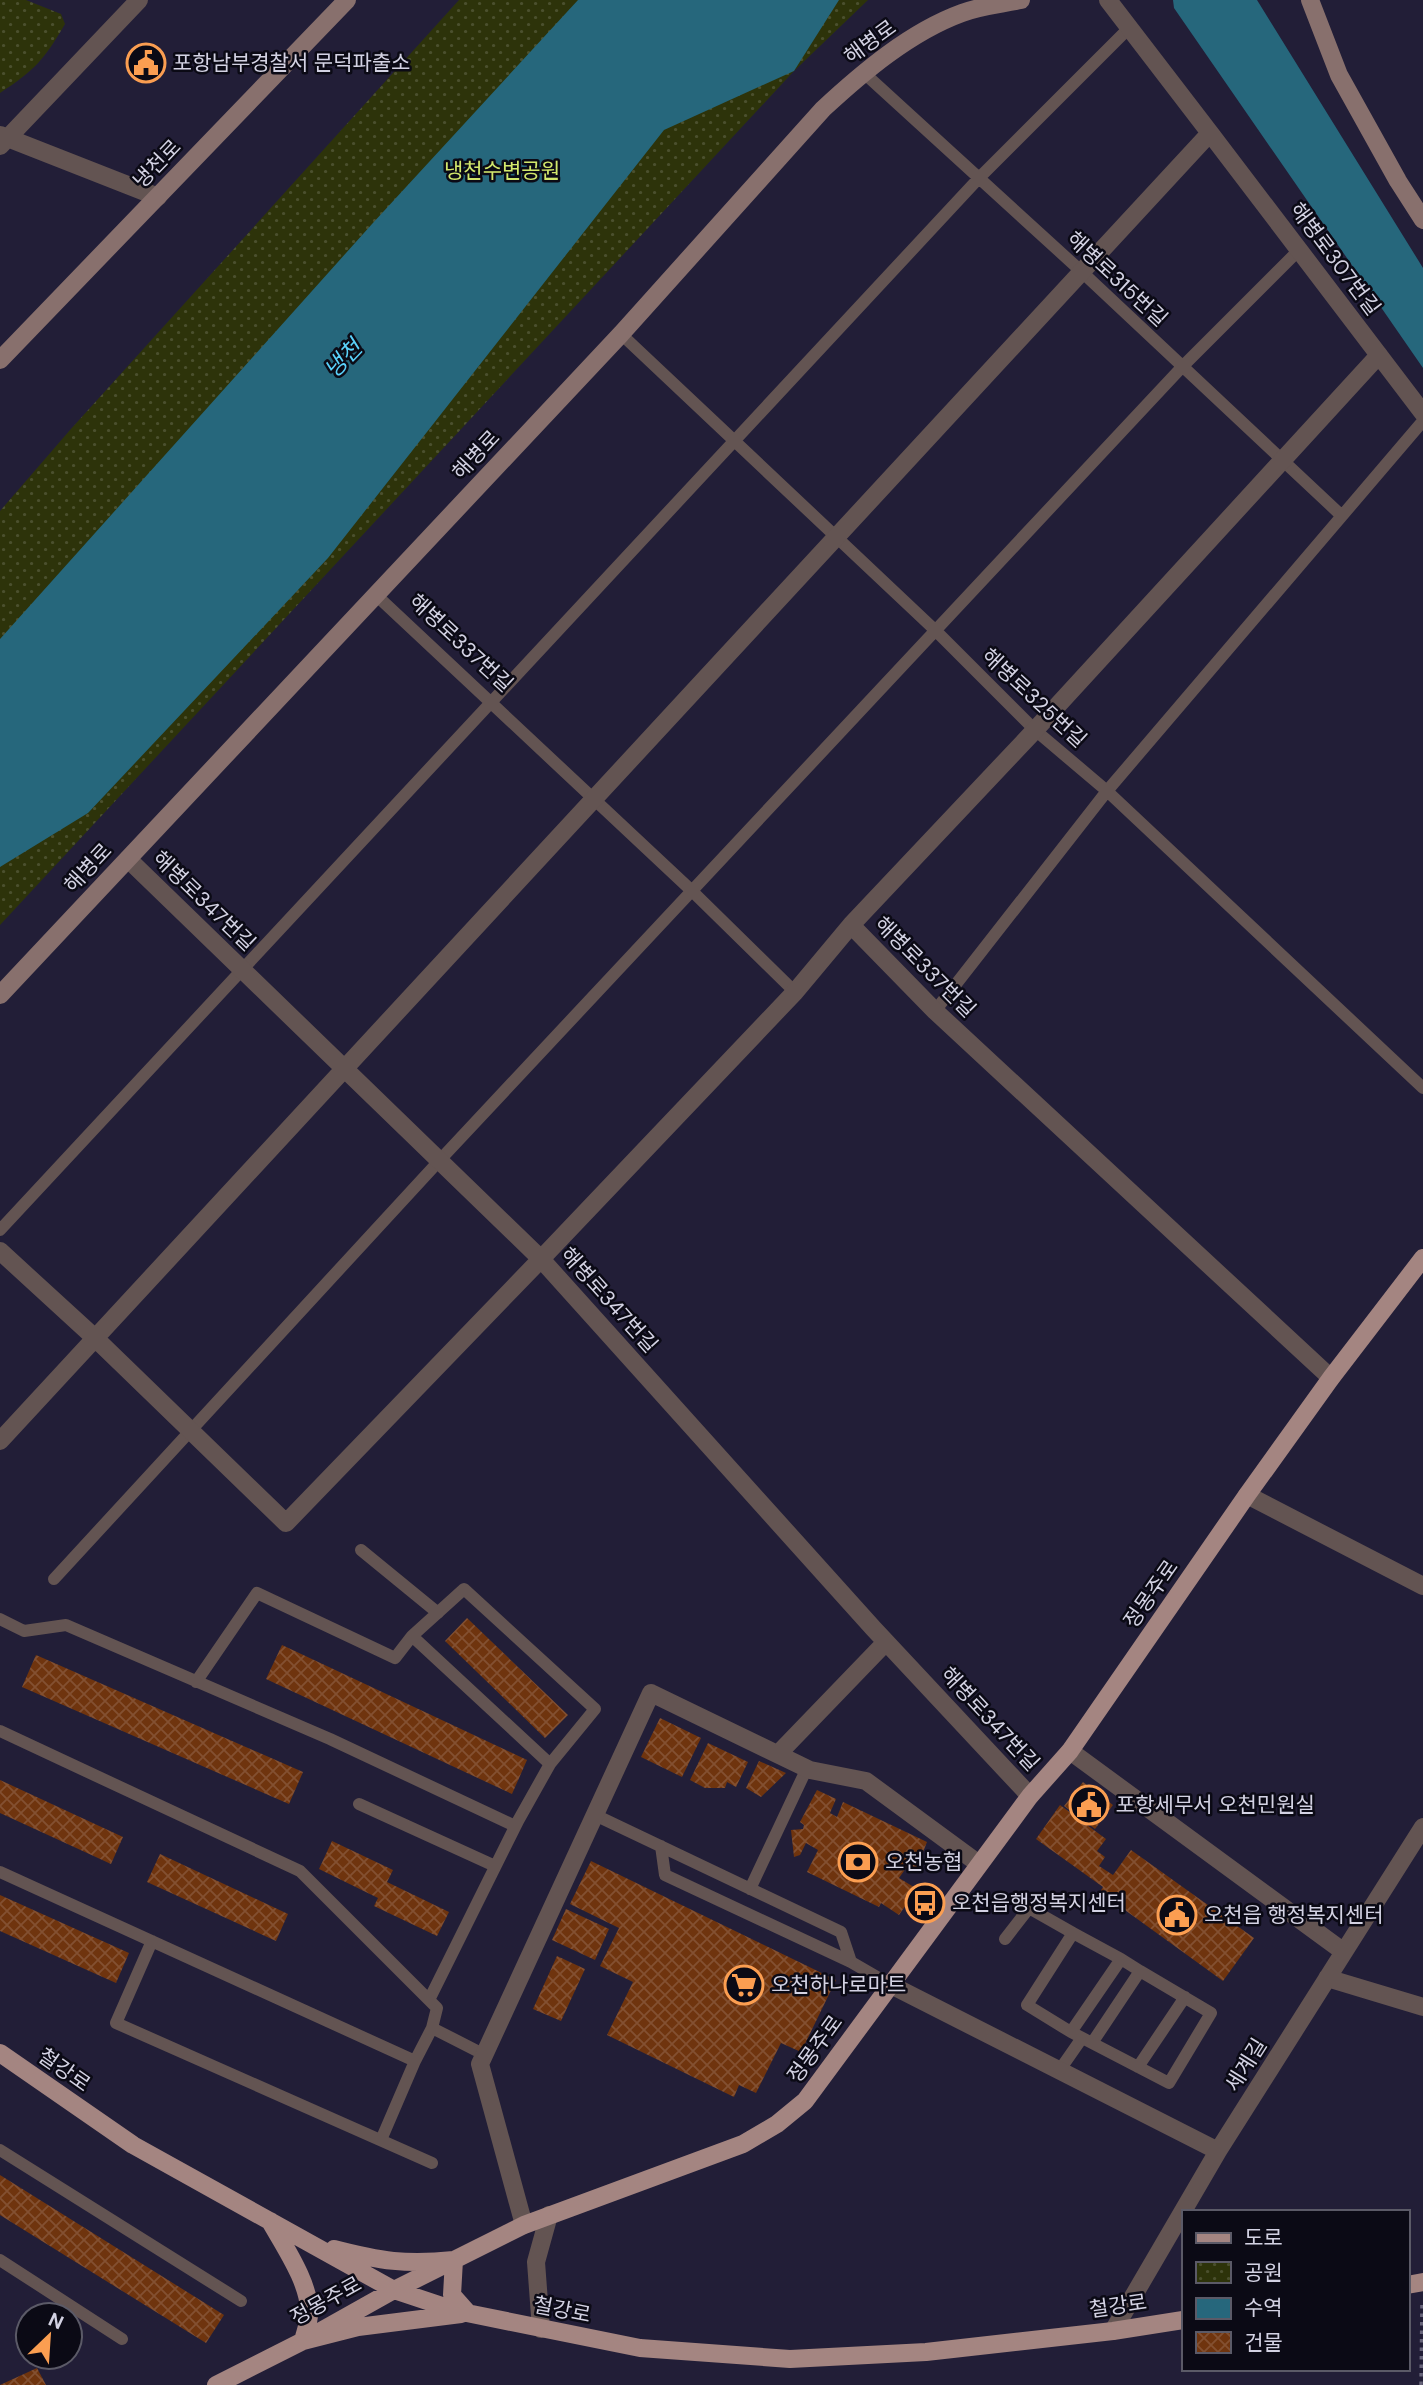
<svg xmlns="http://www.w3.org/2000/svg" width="1423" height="2385" viewBox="0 0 1423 2385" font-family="'DM Sans','Noto Sans KR',sans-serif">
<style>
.park{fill:url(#park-dots)}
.water{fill:#26677c}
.building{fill:url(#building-cross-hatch)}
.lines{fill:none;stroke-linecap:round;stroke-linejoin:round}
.path{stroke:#67647a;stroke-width:3.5;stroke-dasharray:3.5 5;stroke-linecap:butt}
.lane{stroke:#635452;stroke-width:12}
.street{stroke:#635452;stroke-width:18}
.secondary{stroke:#88706d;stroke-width:18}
.primary{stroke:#a48581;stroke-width:18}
.labels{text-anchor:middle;stroke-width:5;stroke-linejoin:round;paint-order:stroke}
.street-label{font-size:21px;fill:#d3d2e3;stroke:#0b0a15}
.poi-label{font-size:21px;fill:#d3d2e3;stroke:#0b0a15;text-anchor:start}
.park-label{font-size:21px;fill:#d3e86c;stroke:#0b0a15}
.water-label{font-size:23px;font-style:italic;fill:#5ad2fb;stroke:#0b0a15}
</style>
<defs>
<pattern id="park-dots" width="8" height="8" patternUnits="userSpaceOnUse" patternTransform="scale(1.75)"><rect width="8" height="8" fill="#2d330a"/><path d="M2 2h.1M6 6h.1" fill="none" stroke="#4b502e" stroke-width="1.8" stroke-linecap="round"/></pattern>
<pattern id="building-cross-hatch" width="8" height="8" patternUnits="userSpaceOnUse" patternTransform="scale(1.75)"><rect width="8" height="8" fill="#6f340e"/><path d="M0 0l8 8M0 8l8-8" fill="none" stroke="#835031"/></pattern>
</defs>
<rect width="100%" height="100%" fill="#221e37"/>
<!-- park -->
<path class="park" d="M0,0H26L61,14L65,24C44,60 35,70 0,93Z
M459,0H868L794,71L0,925V511L70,430Z"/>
<!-- water -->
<path class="water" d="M578,0H839L794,71L664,130L328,558L88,813L0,867V639L372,224Z
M1173,0H1257L1423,268V368L1174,8Z"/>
<!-- building -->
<path class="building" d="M467,1618L568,1715L545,1738L445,1641Z
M282,1645L527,1760L512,1794L266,1679Z
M36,1655L303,1772L289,1804L22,1687Z
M660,1718L701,1738L682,1777L641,1757Z
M708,1743L748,1762L736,1787L727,1782L725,1788H705L690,1780Z
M759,1761L786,1773L761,1797L746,1788Z
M0,1780L123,1837L111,1864L0,1813Z
M1083,1782L1113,1805L1095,1829L1064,1806Z
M817,1790L836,1799L830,1813L837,1817L843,1802L927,1842L915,1872L906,1868L899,1878L917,1889L899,1915L881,1903L879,1907L807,1872L818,1850L806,1843L800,1855L794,1857L791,1830L803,1829L804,1825L800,1822Z
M1060,1805L1106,1839L1097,1851L1105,1857L1099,1866L1113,1875L1131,1850L1254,1938L1223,1981L1100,1892L1103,1887L1036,1839Z
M332,1841L393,1870L387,1882L449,1912L437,1936L374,1906L378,1898L319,1869Z
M160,1854L288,1914L276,1941L147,1882Z
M591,1861L836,1980L801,2052L781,2043L756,2093L739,2085L734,2097L607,2035L633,1982L600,1966L619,1928L570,1904Z
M0,1895L129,1953L116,1983L0,1931Z
M566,1909L609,1929L595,1960L552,1940Z
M557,1956L585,1969L561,2021L533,2009Z
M0,2175L224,2315L206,2343L0,2215Z
M37,2368L46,2385H0Z"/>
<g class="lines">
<!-- path -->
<path class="path" d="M1421,2385L1422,2302"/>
<!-- lane -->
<path class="lane" d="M864,73L1082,272L1342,516
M621,334L936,631L1035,730L1107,791L1423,1088
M376,595L692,891L795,992
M935,1011L1107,791L1423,421
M0,1230L979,178L1129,28
M361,1550L438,1613
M54,1579L439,1161L1182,367L1299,250
M0,1619L24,1631L66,1625L330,1739L515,1826
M196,1682L257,1593L395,1658L412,1636
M0,1731L300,1871L437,2008L432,2028L415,2061L0,1872
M359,1804L495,1866
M595,1815L841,1932L851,1962L889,1984
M661,1846L665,1875L851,1962
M750,1889L807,1768
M1005,1939L1029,1908L1073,1933
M152,1941L116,2023L432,2163
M1121,1959L1140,1971L1092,2043L1071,2032Z
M429,2000L518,1821L550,1764L595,1709L464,1589L412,1636L550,1764
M432,2028L485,2055
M1071,2032L1027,2005L1073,1933L1121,1959
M1092,2043L1169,2083L1211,2013L1140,1971
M1138,2067L1185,1997
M1059,2071L1082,2038
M381,2140L415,2061
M0,2150L241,2301
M0,2260L122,2339"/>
<!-- street -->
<path class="street" d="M1210,133L1423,413
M0,135L158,197
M0,146L139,0
M128,859L541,1259L873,1628L1030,1796
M851,925L1035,730L1379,355
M0,1251L95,1338L286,1523L541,1259L795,992L851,925L935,1011L1331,1378
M0,1441L1210,133L1108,0
M1247,1495L1423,1586
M1070,1751L1344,1952
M778,1754L886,1642
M1327,1978L1423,2007
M889,1984L1218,2151
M524,2225L480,2064L651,1693L810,1770L866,1781L979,1864
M541,2329L536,2262L549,2215
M1113,2331L1218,2151L1423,1827"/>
<!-- secondary -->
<path class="secondary" d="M1310,0L1339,75L1398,181L1423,220
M0,360L347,0
M0,995L621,334L823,109C863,72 910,32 962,13C980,6 1002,4 1021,0"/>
<!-- primary -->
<path class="primary" d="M0,2053L133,2145L394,2290L457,2311L640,2348L790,2359L926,2352L1113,2331L1183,2320
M270,2221C284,2246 311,2285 309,2314C309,2323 305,2332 303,2341L358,2327L461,2314
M334,2249C380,2261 406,2265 454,2260L452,2295L468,2313
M1407,2285L1423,2282
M216,2385L303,2341L394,2290L524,2225L743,2144L777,2124L805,2101L1030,1796L1070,1751L1247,1495L1331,1378L1423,1258"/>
</g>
<!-- icons -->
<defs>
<symbol id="civic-ring" viewBox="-11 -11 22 22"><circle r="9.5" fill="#0b0a15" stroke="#fb9e51" stroke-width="1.5"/><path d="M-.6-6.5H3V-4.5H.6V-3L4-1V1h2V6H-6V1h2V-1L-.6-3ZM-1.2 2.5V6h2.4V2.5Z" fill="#fb9e51"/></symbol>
<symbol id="bank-ring" viewBox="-11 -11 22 22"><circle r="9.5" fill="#0b0a15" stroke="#fb9e51" stroke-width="1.5"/><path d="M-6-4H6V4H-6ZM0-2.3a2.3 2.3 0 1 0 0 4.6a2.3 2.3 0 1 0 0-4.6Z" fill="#fb9e51"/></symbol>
<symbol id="bus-ring" viewBox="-11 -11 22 22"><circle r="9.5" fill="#0b0a15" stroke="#fb9e51" stroke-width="1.5"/><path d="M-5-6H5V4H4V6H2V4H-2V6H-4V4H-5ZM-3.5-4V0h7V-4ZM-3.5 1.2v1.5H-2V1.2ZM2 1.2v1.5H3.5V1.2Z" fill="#fb9e51"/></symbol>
<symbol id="supermarket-ring" viewBox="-11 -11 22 22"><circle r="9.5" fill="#0b0a15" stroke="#fb9e51" stroke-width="1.5"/><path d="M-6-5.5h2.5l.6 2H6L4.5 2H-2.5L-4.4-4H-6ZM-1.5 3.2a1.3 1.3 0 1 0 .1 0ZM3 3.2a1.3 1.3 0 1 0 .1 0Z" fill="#fb9e51"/></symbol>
</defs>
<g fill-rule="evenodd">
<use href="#civic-ring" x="124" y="41" width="44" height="44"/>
<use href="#civic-ring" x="1067" y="1783" width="44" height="44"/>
<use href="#bank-ring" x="836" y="1840" width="44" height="44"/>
<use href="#bus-ring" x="903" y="1881" width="44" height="44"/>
<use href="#civic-ring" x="1155" y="1893" width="44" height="44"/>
<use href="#supermarket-ring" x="722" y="1963" width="44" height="44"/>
</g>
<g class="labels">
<!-- street labels -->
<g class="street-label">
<text transform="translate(870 42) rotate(-36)" y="7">해병로</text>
<text transform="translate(157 164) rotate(-46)" y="7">냉천로</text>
<text transform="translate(1335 259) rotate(53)" y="7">해병로307번길</text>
<text transform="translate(1117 279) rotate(43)" y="7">해병로315번길</text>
<text transform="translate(476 455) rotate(-47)" y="7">해병로</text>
<text transform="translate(461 643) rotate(43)" y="7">해병로337번길</text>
<text transform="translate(1034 698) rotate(43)" y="7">해병로325번길</text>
<text transform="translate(88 868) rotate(-47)" y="7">해병로</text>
<text transform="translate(204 901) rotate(44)" y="7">해병로347번길</text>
<text transform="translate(925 967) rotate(45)" y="7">해병로337번길</text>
<text transform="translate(609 1300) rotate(48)" y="7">해병로347번길</text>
<text transform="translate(1151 1594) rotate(-55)" y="7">정몽주로</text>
<text transform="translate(990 1719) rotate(47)" y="7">해병로347번길</text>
<text transform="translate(815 2049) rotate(-54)" y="7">정몽주로</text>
<text transform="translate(1246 2065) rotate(-58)" y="7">세계길</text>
<text transform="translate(64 2070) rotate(35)" y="7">철강로</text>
<text transform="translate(326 2301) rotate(-29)" y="7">정몽주로</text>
<text transform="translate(1118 2306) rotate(-8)" y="7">철강로</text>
<text transform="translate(562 2310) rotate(11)" y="7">철강로</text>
</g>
<!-- poi labels -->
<g class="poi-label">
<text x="173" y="70">포항남부경찰서 문덕파출소</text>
<text x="1116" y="1812">포항세무서 오천민원실</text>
<text x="885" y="1869">오천농협</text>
<text x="952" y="1910">오천읍행정복지센터</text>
<text x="1204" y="1922">오천읍 행정복지센터</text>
<text x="771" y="1992">오천하나로마트</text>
</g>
<!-- park labels -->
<g class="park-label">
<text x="502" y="178">냉천수변공원</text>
</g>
<!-- water labels -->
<g class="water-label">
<text transform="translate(343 359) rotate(-46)" y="8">냉천</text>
</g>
</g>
<!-- legend -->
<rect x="1182" y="2210" width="228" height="161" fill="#0b0a15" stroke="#5b5a67" stroke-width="2"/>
<rect x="1196" y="2233" width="35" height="10" fill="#a48581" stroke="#5b5a67" stroke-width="2"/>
<text x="1244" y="2245" font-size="21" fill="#d3d2e3">도로</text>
<rect x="1196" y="2262" width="35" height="21" fill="url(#park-dots)" stroke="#5b5a67" stroke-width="2"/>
<text x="1244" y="2280" font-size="21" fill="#d3d2e3">공원</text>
<rect x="1196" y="2298" width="35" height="21" fill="#26677c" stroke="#5b5a67" stroke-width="2"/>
<text x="1244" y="2315" font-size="21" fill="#d3d2e3">수역</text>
<rect x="1196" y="2332" width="35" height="21" fill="url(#building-cross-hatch)" stroke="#5b5a67" stroke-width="2"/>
<text x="1244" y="2350" font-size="21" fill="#d3d2e3">건물</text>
<!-- north arrow -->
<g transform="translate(49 2336) rotate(25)"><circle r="33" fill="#0b0a15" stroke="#5b5a67" stroke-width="2"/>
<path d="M0-5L12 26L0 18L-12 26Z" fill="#fb9e51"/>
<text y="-10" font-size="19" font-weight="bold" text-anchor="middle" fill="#d3d2e3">N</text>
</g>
</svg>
